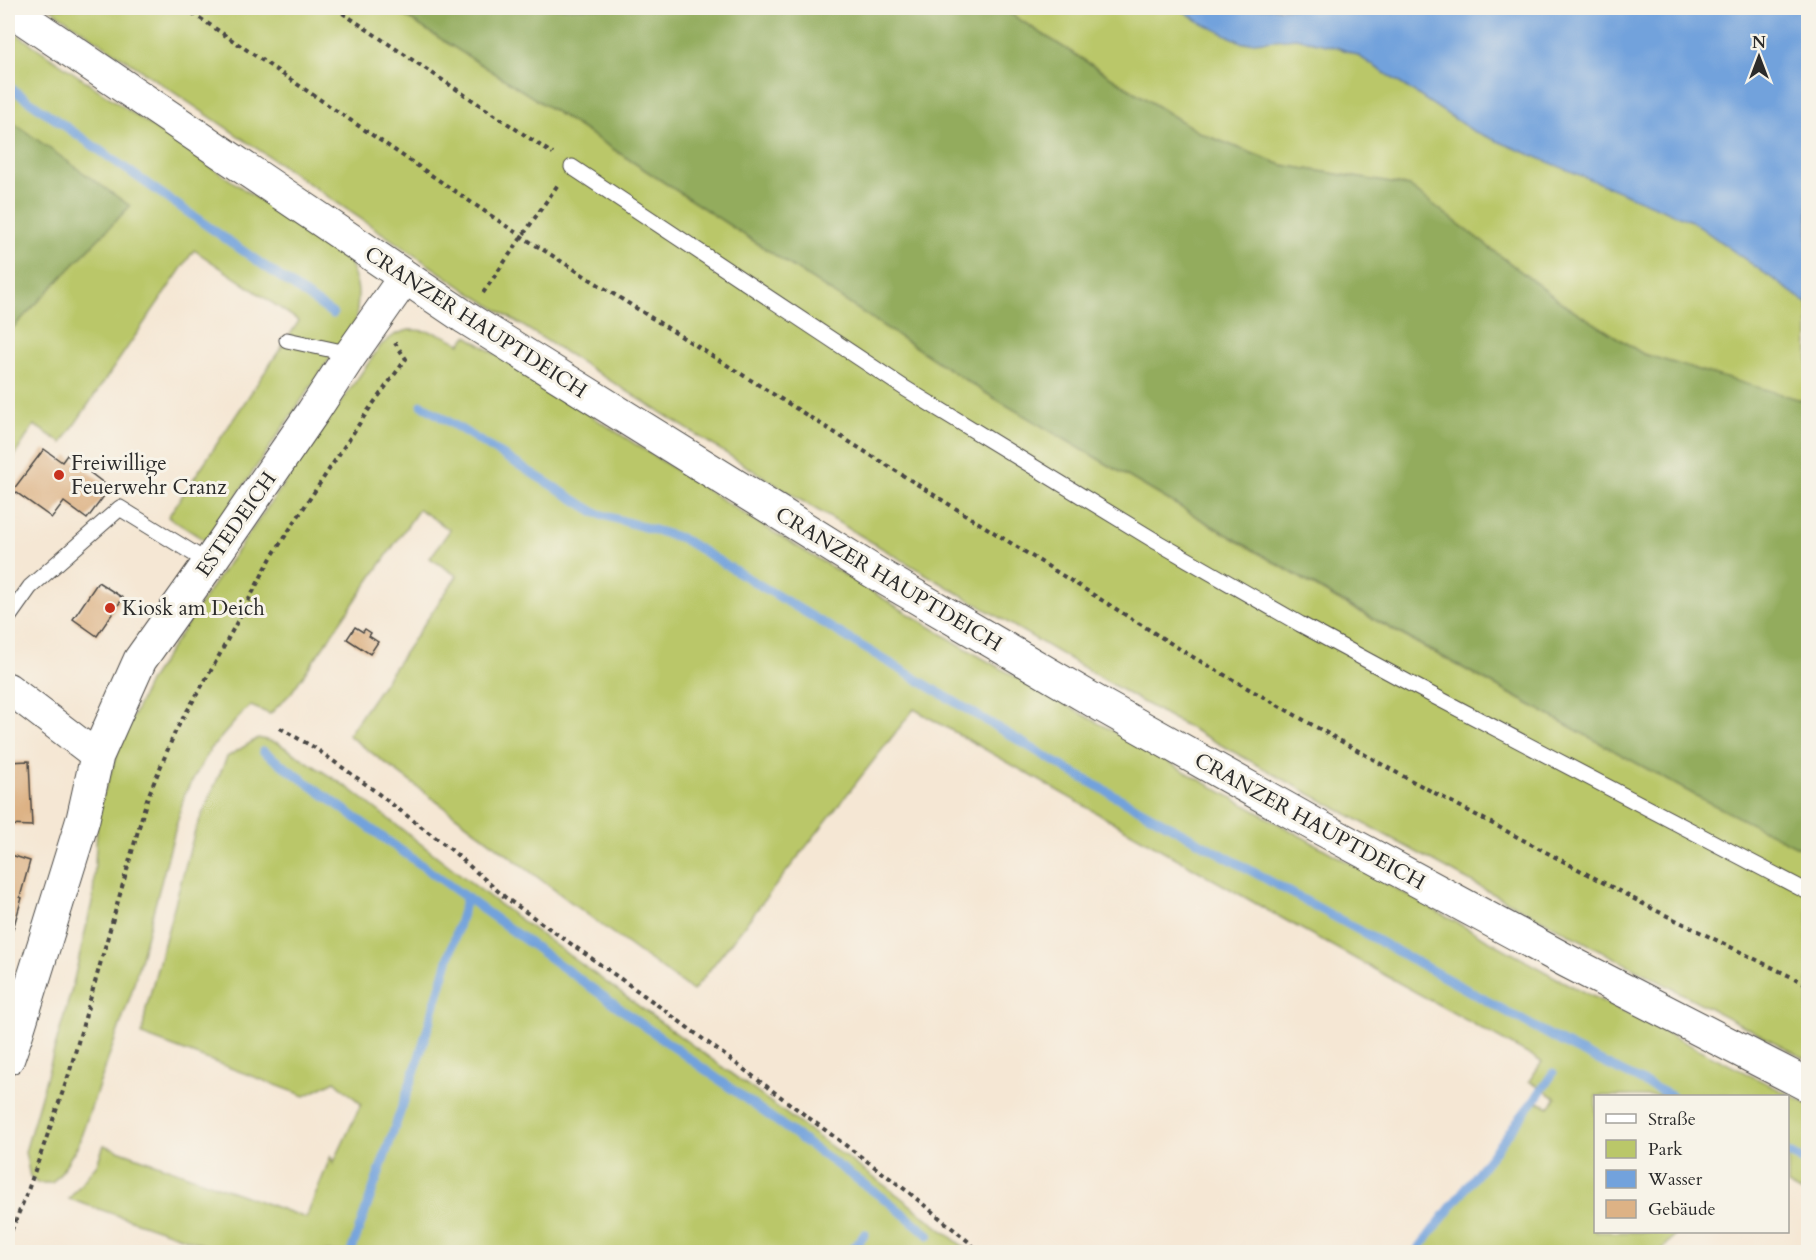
<svg xmlns="http://www.w3.org/2000/svg" width="1816" height="1260" viewBox="0 0 1816 1260" font-family="Cardo,serif">
<style>
.green{fill:#bac769;stroke:#72794a;stroke-width:1.5}
.forest{fill:#93ac5d;stroke:#5f6c44;stroke-width:1.5}
.water{fill:#72a2dc;stroke:#4e6684;stroke-width:1.5}
.lines{fill:none;stroke-linecap:round;stroke-linejoin:round}
.stream{stroke:#72a2dc;stroke-width:9}
.building{fill:#ddb285}
.service-casing{stroke:#494744;stroke-width:17}
.minor-casing{stroke:#494744;stroke-width:32}
.tertiary-casing{stroke:#494744;stroke-width:35}
.secondary-casing{stroke:#494744;stroke-width:35}
.path{stroke:#494744;stroke-width:4;stroke-dasharray:4.5 4.5;stroke-linecap:butt}
.service{stroke:#fff;stroke-width:15}
.minor{stroke:#fff;stroke-width:30}
.tertiary{stroke:#fff;stroke-width:33}
.secondary{stroke:#fff;stroke-width:33}
.poi-dot{fill:#c8321e;stroke:#f7f3e8;stroke-width:2}
.labels{text-anchor:middle;stroke-width:6;stroke-linejoin:round;paint-order:stroke}
.street-label{font-size:21px;fill:#2b2b2b;stroke:#f7f3e8}
.poi-label{font-size:21px;fill:#2b2b2b;stroke:#f7f3e8;text-anchor:start}
</style>
<rect width="100%" height="100%" fill="#f7f3e8"/>
<filter id="ink" filterUnits="userSpaceOnUse"><feTurbulence type="fractalNoise" baseFrequency=".0167" numOctaves="2"/><feDisplacementMap in="SourceGraphic" scale="12" xChannelSelector="R" yChannelSelector="G"/><feConvolveMatrix kernelMatrix="1 2 1 2 8 2 1 2 1" color-interpolation-filters="sRGB"/></filter>
<filter id="wash" filterUnits="userSpaceOnUse"><feTurbulence type="fractalNoise" baseFrequency=".008" numOctaves="4" result="noise"/><feDisplacementMap in="SourceGraphic" scale="24" xChannelSelector="R" yChannelSelector="G"/><feGaussianBlur stdDeviation="1.35" result="paint"/><feColorMatrix in="noise" values="0 0 0 0 0 0 0 0 0 0 0 0 0 0 0 0 0 1.4 0 .05"/><feComposite in="paint" operator="in"/></filter>
<g filter="url(#wash)">
<rect width="100%" height="100%" fill="#f5e7d4"/>
<!-- green -->
<path class="green" d="M49,8H392L581,128L984,392L1336,599L1704,800L1808,852V1060L1482,888L1137,699L797,498L469,292Z
M1001,8H1808V402L1643,354L1562,303L1409,186L1282,165L1200,133Z
M8,28L349,261C360,288 359,292 356,320L206,541L168,517L299,321L194,250L62,443L34,425L8,466V333L130,206L8,119Z
M409,330C428,330 443,333 460,344L467,336L757,522L975,654L1270,819L1562,981L1808,1104V1196L1788,1185V1096H1596V1232H1677L1661,1252H1417L1534,1100L1549,1107L1556,1098L1529,1081L1542,1062L1269,911L914,709L693,991L608,930L348,735L457,576L430,558L450,530L419,509L291,693L270,714L251,706L245,710L210,750L185,793L131,994L78,1145L60,1174L52,1183H37L30,1177L25,1152L72,988L93,898L98,811L120,744L150,680L213,585L381,345L396,334Z
M258,738L278,743L350,789L496,902L899,1196L970,1252H225L69,1199L97,1164L104,1145L306,1218L331,1156L333,1164L361,1104L335,1081L305,1096L142,1035L146,1009L195,831L227,757Z"/>
<!-- forest -->
<path class="forest" d="M392,8H1001L1200,133L1282,165L1409,186L1562,303L1643,354L1808,402V852L1704,800L1336,598L984,392L581,128Z
M8,119L130,206L8,333Z"/>
<!-- water -->
<path class="water" d="M1179,8H1808V304L1691,221L1473,131L1357,55L1339,48L1296,38L1243,43L1200,22Z"/>
<g class="lines">
<!-- stream -->
<path class="stream" d="M8,86L333,314
M422,405L596,513L681,538L1070,771L1569,1046L1672,1096
M263,751L890,1203L929,1235
M1788,1153L1808,1163
M351,1252L417,1064L467,897
M850,1252L865,1234
M1416,1252L1538,1095L1553,1073"/>
</g>
<g id="blocks">
<!-- building -->
<path class="building" d="M44,449L62,462L67,455L110,488L87,519L64,502L52,518L13,490Z
M98,582L123,598L97,636L73,619Z
M355,627L363,632L365,629L371,633L369,636L378,642L370,654L347,639Z
M29,761L32,826L8,825V762Z
M8,854L30,861L20,897L22,898L8,946Z"/>
</g>
</g>
<g filter="url(#ink)">
<use href="#blocks" fill-opacity="0" stroke="#494744" stroke-width="1.5"/>
<g class="lines">
<defs>
<path id="service" d="M572,167L906,389L1157,542L1300,624L1411,684L1808,892
M287,340L351,354
M8,618L30,587L120,508L209,563"/>
<path id="minor" d="M8,688L97,756"/>
<path id="tertiary" d="M8,1058L16,1035L83,819L97,756L140,660L209,563L313,412L351,354L405,277"/>
<path id="secondary" d="M8,8L466,318L874,572L1103,706L1317,826L1567,961L1808,1085"/>
</defs>
<!-- service casing -->
<use href="#service" class="service-casing"/>
<!-- minor casing -->
<use href="#minor" class="minor-casing"/>
<!-- tertiary casing -->
<use href="#tertiary" class="tertiary-casing"/>
<!-- secondary casing -->
<use href="#secondary" class="secondary-casing"/>
<!-- path -->
<path class="path" d="M185,8L521,236L1191,656L1399,774L1653,909L1808,985
M335,8L553,154
M483,293L559,183
M280,728L315,748L367,785L449,848L506,898L652,1001L907,1191L969,1242L979,1252
M8,1239L27,1193L69,1074L147,799L176,730L213,667L272,556L367,412L406,359L395,343"/>
<!-- service -->
<use href="#service" class="service"/>
<!-- minor -->
<use href="#minor" class="minor"/>
<!-- tertiary -->
<use href="#tertiary" class="tertiary"/>
<!-- secondary -->
<use href="#secondary" class="secondary"/>
</g>
</g>
<!-- markers -->
<g class="poi-dot">
<circle cx="59" cy="475" r="6"/>
<circle cx="110" cy="608" r="6"/>
</g>
<g class="labels">
<!-- street labels -->
<g class="street-label">
<text transform="translate(476 322) rotate(33)" y="7">CRANZER HAUPTDEICH</text>
<text transform="translate(236 524) rotate(-55)" y="7">ESTEDEICH</text>
<text transform="translate(889 579) rotate(31)" y="7">CRANZER HAUPTDEICH</text>
<text transform="translate(1310 821) rotate(29)" y="7">CRANZER HAUPTDEICH</text>
</g>
<!-- poi labels -->
<g class="poi-label">
<text x="71" y="470">Freiwillige<tspan x="71" dy="24">Feuerwehr Cranz</tspan></text>
<text x="122" y="615">Kiosk am Deich</text>
</g>
</g>
<!-- margin -->
<rect width="1816" height="1260" fill="none" stroke="#f7f3e8" stroke-width="30"/>
<!-- legend -->
<rect x="1594" y="1095" width="195" height="138" fill="#f7f3e8" stroke="#a5a39c" stroke-width="1.5"/>
<rect x="1606" y="1114" width="30" height="9" fill="#ffffff" stroke="#a5a39c" stroke-width="1.5"/>
<text x="1648" y="1125" font-size="18" fill="#2b2b2b">Straße</text>
<rect x="1606" y="1140" width="30" height="18" fill="#bac769" stroke="#a5a39c" stroke-width="1.5"/>
<text x="1648" y="1155" font-size="18" fill="#2b2b2b">Park</text>
<rect x="1606" y="1170" width="30" height="18" fill="#72a2dc" stroke="#a5a39c" stroke-width="1.5"/>
<text x="1648" y="1185" font-size="18" fill="#2b2b2b">Wasser</text>
<rect x="1606" y="1200" width="30" height="18" fill="#ddb285" stroke="#a5a39c" stroke-width="1.5"/>
<text x="1648" y="1215" font-size="18" fill="#2b2b2b">Gebäude</text>
<!-- north arrow -->
<g transform="translate(1759 57)" stroke="#f7f3e8" stroke-width="4.5" paint-order="stroke">
<path d="M0-4.5L10 22L0 15L-10 22Z" fill="#2b2b2b"/>
<text y="-9" font-size="16" font-weight="bold" text-anchor="middle" fill="#2b2b2b">N</text>
</g>
</svg>
